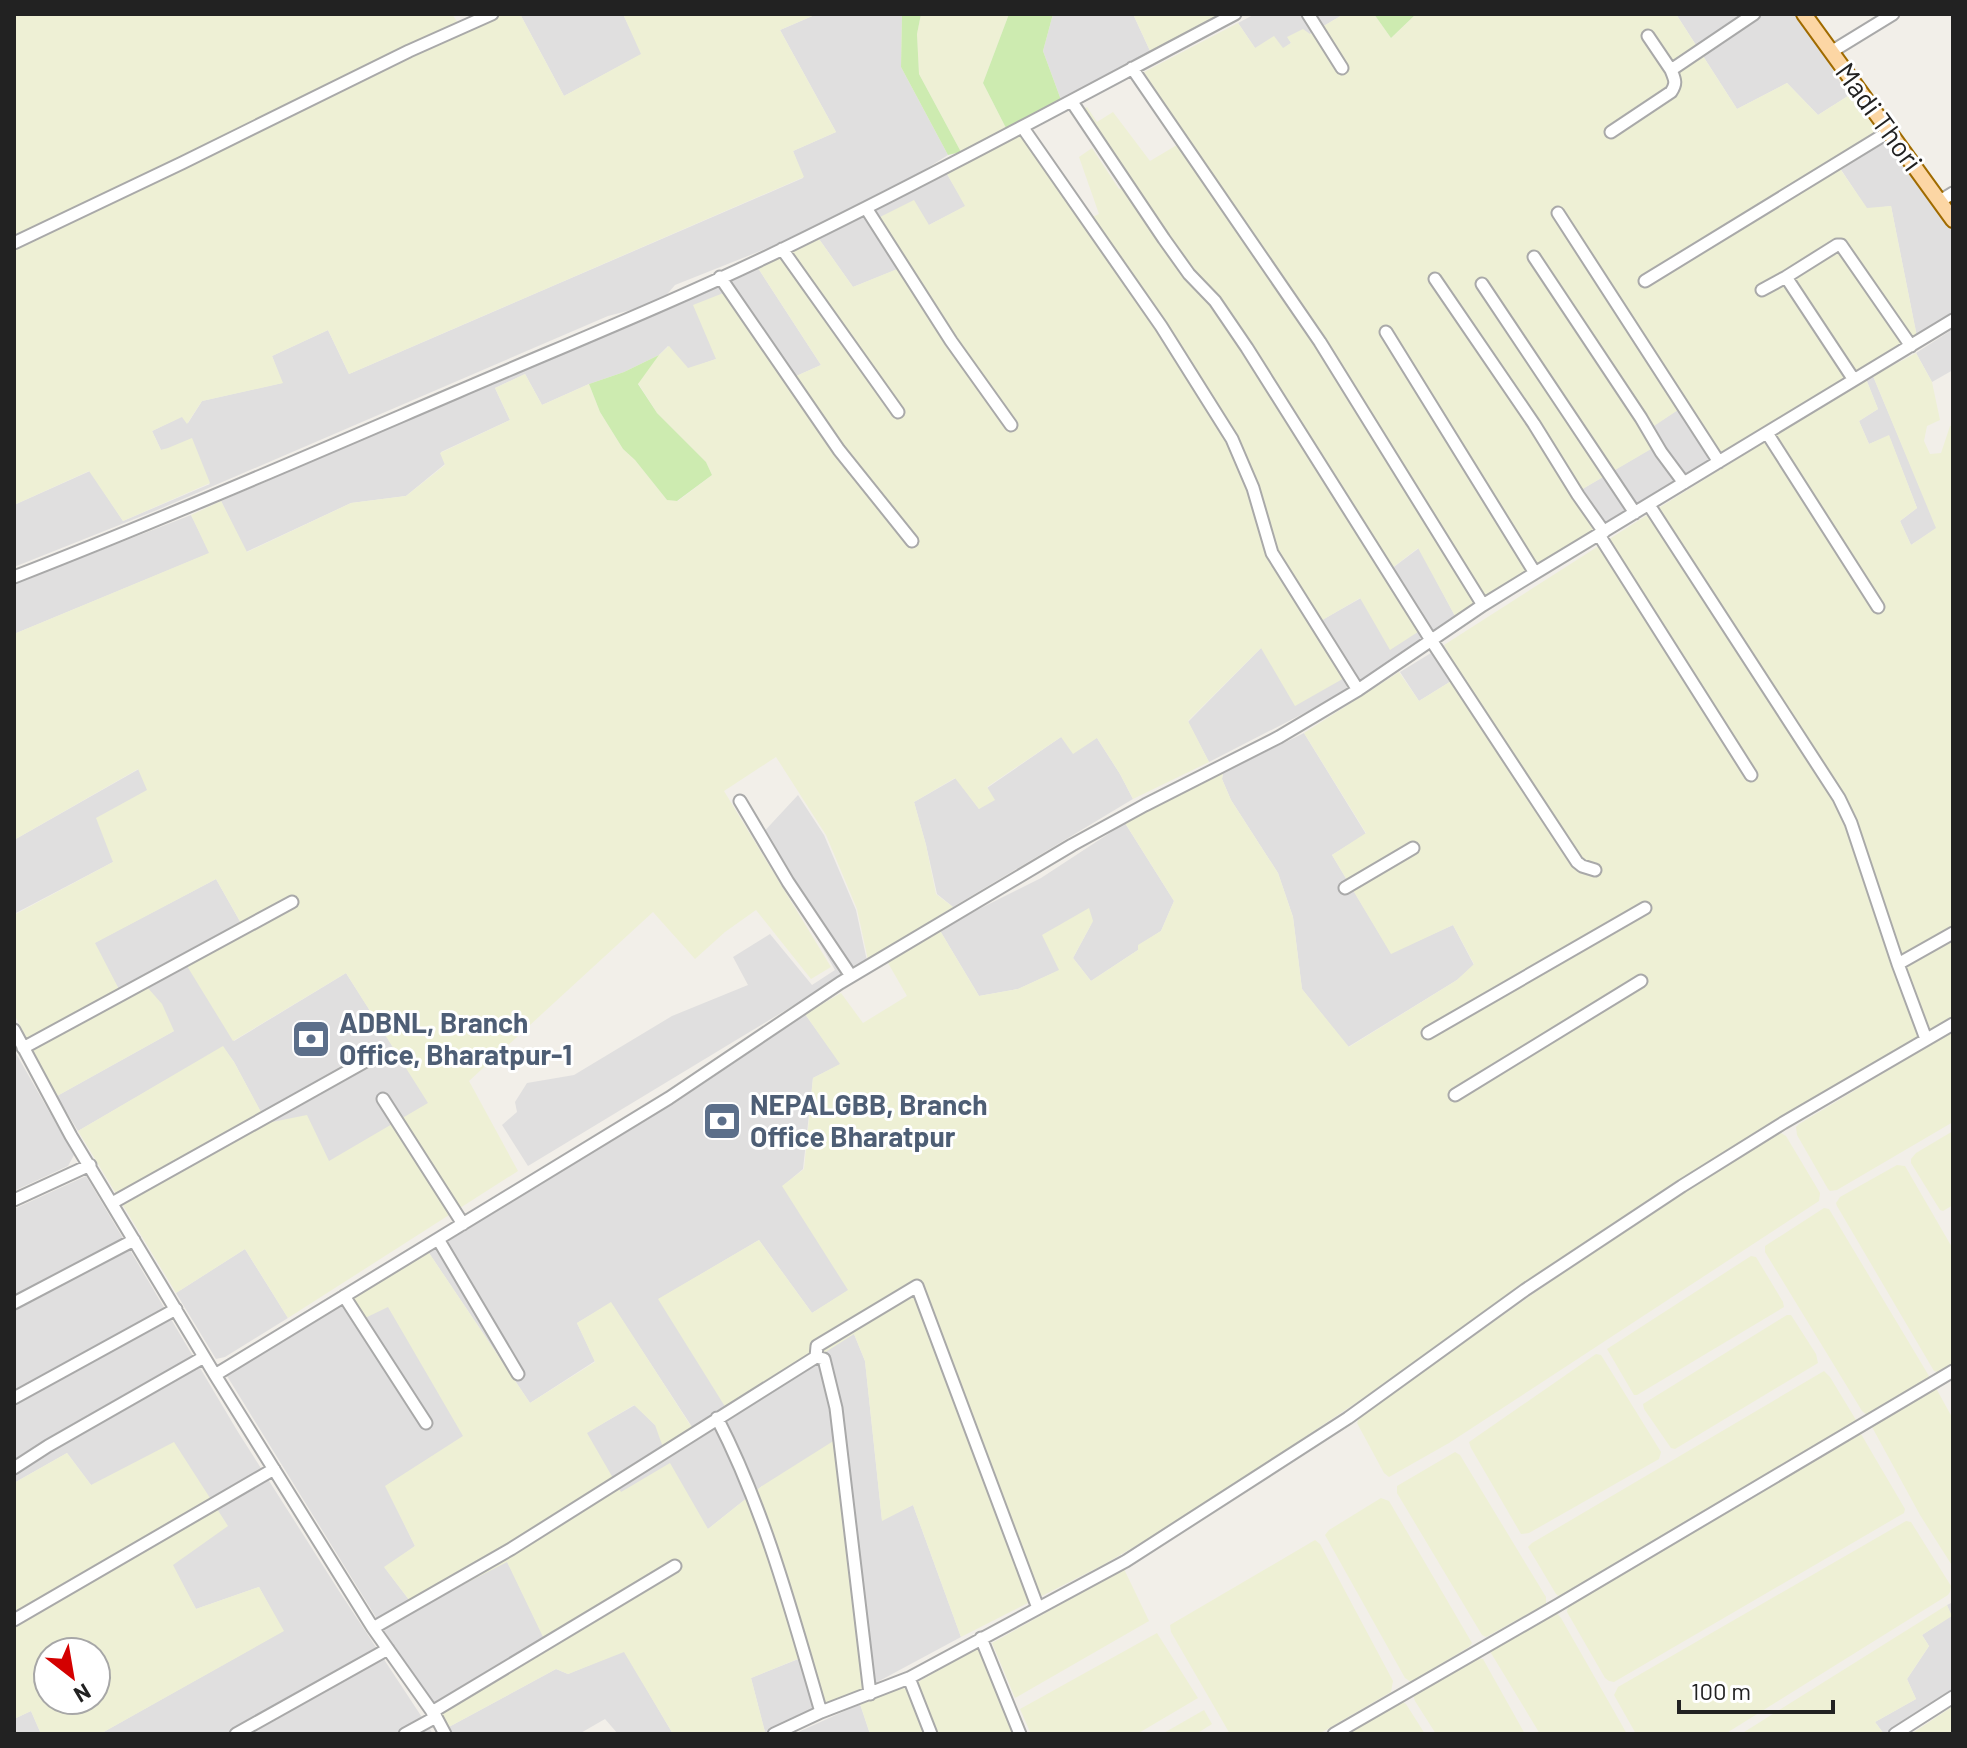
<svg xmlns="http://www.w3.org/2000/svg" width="1967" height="1748" viewBox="0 0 1967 1748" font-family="Barlow,sans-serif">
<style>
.residential{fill:#e0dfdf}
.farmland{fill:#eef0d5;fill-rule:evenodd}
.grass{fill:#cdebb0}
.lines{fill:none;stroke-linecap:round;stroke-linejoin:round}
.minor-casing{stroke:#a9a9a9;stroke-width:15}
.major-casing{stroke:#a06b00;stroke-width:18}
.minor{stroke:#fff;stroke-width:11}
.major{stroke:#fcd6a4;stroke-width:14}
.labels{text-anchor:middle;stroke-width:6;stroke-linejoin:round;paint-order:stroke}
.street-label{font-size:28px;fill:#222;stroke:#fff}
.service-label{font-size:28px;font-weight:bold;fill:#4e5e75;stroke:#fff;text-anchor:start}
</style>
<rect width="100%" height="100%" fill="#f2efe9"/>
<!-- residential -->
<path class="residential" d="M520,14H623L642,54L564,96Z
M817,14H902L901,67L948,155L891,191L783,242L675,285L663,299L646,306L608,316L162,508L14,567V505L90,471L123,521L210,484L168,449L161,450L152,431L183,416L188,423L202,401L282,383L272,356L328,330L349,374L803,178L793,151L836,132L780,30Z
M1053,14H1133L1151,53L1061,100L1043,51Z
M1255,14H1344L1310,34L1288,38L1291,43L1283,49L1255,48L1238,23Z
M1676,14H1795L1821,50L1848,96L1818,115L1787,83L1737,109Z
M1881,134L1931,200L1953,233V314L1917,337L1891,206L1867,209L1836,162Z
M947,174L966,206L929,225L908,265L853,287L819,239Z
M758,268L821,365L785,381L716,359L688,369L668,346L659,355L624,372L589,384L542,405L525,374L495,388L510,420L441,452L445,464L406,496L351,503L246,552L221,501Z
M1953,329V370L1932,382L1916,353Z
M1873,376L1937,528L1911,545L1900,521L1917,508L1889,436L1869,444L1859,421L1878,409L1866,379Z
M1685,405L1714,457L1593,530L1574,494L1657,445L1647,430Z
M191,515L210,553L14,634V584Z
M1419,548L1455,616L1351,689L1209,762L1188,722L1261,648L1313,625L1361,598L1387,572Z
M1444,645L1461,675L1419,701L1400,672Z
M1304,733L1366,834L1332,855L1391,953L1453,925L1474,965L1457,980L1348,1047L1302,989L1293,917L1278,873L1231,800L1222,779L1223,773Z
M1061,737L1097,738L1120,774L1133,799L953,907L937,894L926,845L914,802L956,778L979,809L987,788Z
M139,769L148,790L113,862L14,914V840Z
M798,795L824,835L856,910L867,961L528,1166L502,1125L517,1112L515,1102L527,1083L574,1075L672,1016L748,985L733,957L770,934L812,985L835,970L759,837Z
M1125,823L1174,901L1161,931L1139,945L1138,950L1091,981L1073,958L1093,921L1060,970L1018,989L979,996L939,929L1041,878Z
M216,879L246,932L234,1041L346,973L429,1103L329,1162L267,1124L234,1062L223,1047L78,1131L57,1096L174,1031L125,1001L94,943Z
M805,1014L841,1064L813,1078L803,1169L783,1186L849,1290L812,1313L759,1240L659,1299L854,1334L865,1361L882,1520L913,1505L961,1637L868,1687L762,1486L708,1529L621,1493L586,1433L635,1405L655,1425L696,1433L611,1303L577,1323L595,1361L530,1403L429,1253Z
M14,1050L74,1155L68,1166L14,1191Z
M86,1176L238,1432L339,1591L433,1734H100L283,1631L259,1587L196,1609L172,1565L91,1485L67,1453L14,1483V1209Z
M245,1249L288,1318L225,1357L216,1359L176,1293Z
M351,1297L388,1306L464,1436L386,1486L415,1546L385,1568L416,1609L507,1561L546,1642L432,1708L227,1376Z
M1953,1602V1692L1884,1734L1875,1722L1916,1699L1907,1679L1929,1646L1922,1635L1951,1616L1947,1605Z
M624,1651L673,1734H618L605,1719L579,1734H450L447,1728L556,1669L568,1674Z
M811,1654L826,1705L765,1732L751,1678Z
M860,1704L870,1734H794Z
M31,1711L41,1734H14V1719Z"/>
<!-- farmland -->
<path class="farmland" d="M14,14H452L458,23L480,14H520L564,96L641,54L623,14H817L780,30L836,132L793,151L804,177L349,374L328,330L272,356L283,383L202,401L187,424L182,417L152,431L161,450L168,448L192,438L210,483L123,521L89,471L14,505Z
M921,14H1009L983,83L1006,128L961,152L919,74L917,34Z
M1133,14H1223L1151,53Z
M1344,14H1374L1391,38L1416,14H1676L1737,109L1787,83L1818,115L1848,96L1881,134L1836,163L1867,208L1891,206L1917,337L1714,457L1684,406L1648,430L1658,445L1574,494L1593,530L1455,616L1418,548L1387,572L1421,630L1390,650L1360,598L1314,625L1346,677L1295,706L1261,648L1188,721L1209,762L1133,799L1120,774L1097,738L1073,754L1061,737L987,787L995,800L979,809L955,778L914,802L926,845L936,894L953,907L868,960L857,909L826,835L776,757L724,791L831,967L811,979L756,910L725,932L695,959L653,912L469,1081L518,1171L288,1318L245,1249L176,1293L78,1131L223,1046L234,1062L267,1123L307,1115L329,1161L428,1103L346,973L233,1041L187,966L246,932L216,879L95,943L125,1001L147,987L162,1004L174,1031L57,1096L14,1014V915L113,862L96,818L147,790L138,769L14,840V634L209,553L191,515L221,501L247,552L351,503L406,496L445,465L440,453L510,420L495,388L525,374L542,405L589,384L600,412L623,449L635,460L667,500L678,501L712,475L706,462L657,413L638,383L659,355L669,346L688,368L716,359L693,305L726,292L785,381L821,365L758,268L819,239L853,287L907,265L878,218L914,200L929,225L965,206L947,174L1023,131L1087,219L1099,214L1079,157L1092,148L1119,189L1126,186L1079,111L1087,107L1097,122L1113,112L1150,161L1187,139L1144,72L1238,23L1255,48L1274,36L1283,48L1291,43L1287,37L1303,29L1310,34Z
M1916,353L1932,382L1940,420L1927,426L1924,441L1930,454L1941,453L1950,426L1953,425V1017L1763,1129L1695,1171L1538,1276L1393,1378L1192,1513L1103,1565L961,1637L913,1505L882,1521L865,1361L854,1334L729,1413L658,1299L759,1240L812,1313L848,1290L782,1186L804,1169L813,1078L840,1064L805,1014L841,993L863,1023L907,996L888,963L921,943L939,929L979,996L1018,989L1059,970L1042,935L1089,908L1093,921L1073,958L1091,981L1138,950V945L1161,931L1174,901L1125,823L1223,773L1222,779L1231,800L1278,873L1293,917L1302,989L1349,1047L1457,980L1474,964L1453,925L1391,954L1332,855L1366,833L1304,733L1399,672L1419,701L1461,675L1444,645L1636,522L1866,379L1878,409L1859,421L1869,444L1889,435L1917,508L1900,521L1911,545L1936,528L1873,376Z
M1953,1031V1122L1837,1190L1830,1191L1828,1189L1797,1135L1796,1127L1799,1124Z
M1953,1131V1205L1943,1211L1940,1210L1911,1163V1159L1916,1153Z
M1781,1133L1786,1136L1820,1193L1819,1201L1449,1443L1389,1477L1384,1473L1357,1423L1360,1416L1540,1289L1647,1217L1702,1180Z
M1897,1165L1905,1166L1953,1249V1367L1939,1373L1934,1371L1837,1206L1836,1203L1840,1197Z
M1824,1208L1829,1209L1929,1376L1926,1381L1867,1415L1862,1411L1765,1252V1246Z
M429,1253L530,1403L595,1362L577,1323L611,1302L696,1434L665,1453L655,1425L634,1405L587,1433L621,1492L670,1463L708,1529L762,1486L835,1440L868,1687L826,1705L810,1654L751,1678L765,1732L762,1734H673L624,1652L568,1674L556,1669L447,1728L432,1708L545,1641L507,1562L416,1609L384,1567L415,1546L385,1486L463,1436L388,1307L363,1319L351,1297Z
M1751,1256L1756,1257L1783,1302L1784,1307L1637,1395H1634L1607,1349Z
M1787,1315H1791L1816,1354L1818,1363L1675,1449L1671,1448L1644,1409L1643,1404Z
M1596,1354L1601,1355L1661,1452L1659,1459L1529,1533L1521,1534L1471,1448L1469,1442Z
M1824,1371L1830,1377L1856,1420L1854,1424L1560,1597L1556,1594L1528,1547L1532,1543Z
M1932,1390H1937L1953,1419V1567L1920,1515L1872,1427Z
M1861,1434L1905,1509L1904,1513L1614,1682L1609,1681L1605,1678L1567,1612L1568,1606Z
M174,1442L228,1526L173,1565L196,1609L259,1587L284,1631L100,1734H41L31,1711L14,1719V1483L67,1453L91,1485ZM48,1652H96V1700H48Z
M1455,1452L1460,1455L1546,1597V1604L1486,1637L1482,1635L1397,1493V1486Z
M1381,1498L1389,1501L1472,1643L1469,1647L1411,1682L1405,1678L1325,1535L1329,1530Z
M1906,1521L1911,1522L1951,1586L1950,1592L1948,1595L1725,1734H1636L1614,1695L1618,1687Z
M1315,1540L1320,1544L1393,1681L1391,1692L1319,1734H1230L1171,1632L1170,1625Z
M1124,1569L1149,1621L1015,1698L992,1643Z
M1947,1605L1952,1616L1922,1635L1929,1646L1907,1679L1916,1699L1875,1722L1884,1734H1741Z
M1555,1611L1561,1618L1627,1734H1540L1491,1653L1492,1648Z
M1157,1633L1198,1698L1137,1734H1031L1020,1709Z
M976,1648L984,1655L1014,1734H936L920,1693L918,1682Z
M1477,1658L1483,1659L1525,1734H1436L1415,1701L1413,1695Z
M900,1686L907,1690L924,1734H870L860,1704Z
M1401,1701L1406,1704L1425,1734H1346Z
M1953,1706V1734H1911Z
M1204,1710L1212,1724L1196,1734H1162Z"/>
<!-- grass -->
<path class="grass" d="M902,14H921L917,34L919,74L961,152L948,155L901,67Z
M1009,14H1053L1043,51L1061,100L1006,128L983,83Z
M1374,14H1416L1391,38Z
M659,355L638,384L657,413L706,462L712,475L677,501L667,500L635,460L623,449L600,412L589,384L624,372Z"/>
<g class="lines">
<defs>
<path id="minor" d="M1308,14L1342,68
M1648,36L1671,70
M1831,52L1893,14
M1132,68L1320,342L1483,605
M1072,102L1164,239L1189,274L1215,301L1247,348L1431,640L1577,862L1582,866L1595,870
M1023,128L1161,326L1232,439L1253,488L1272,553L1358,690
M1611,132L1671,92C1677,83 1675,80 1671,70L1754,14
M1940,201L1953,193
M866,208L951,341L1011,425
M1558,213L1719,462
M14,243L182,163L409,51L492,14
M782,249L898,412
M1534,257L1641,418L1661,452L1684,483
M720,277L839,450L912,541
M1786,277L1854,380
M1435,279L1534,424L1578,495L1604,532
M1645,281L1890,131
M1482,284L1635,513
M1762,290L1786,277L1837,245H1841L1911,346
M1386,332L1535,573
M1767,433L1878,607
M1649,505L1839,798L1851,823L1898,964L1926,1039
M1599,535L1751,775
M14,577C163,519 310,455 457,392C566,345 678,300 785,248C937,174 1085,93 1235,14
M740,801L788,882L851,976
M1345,888L1413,848
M1898,964L1953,933
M14,1030L71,1136L215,1375L373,1628L436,1717L445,1734
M1428,1033L1645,908
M23,1048L292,902
M1455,1095L1641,981
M383,1099L463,1224
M14,1200L90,1165
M112,1203L366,1061
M438,1239L518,1374
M344,1296L426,1423
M14,1303L134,1240
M816,1357L817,1346L917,1286L1038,1608
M215,1375L669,1098L840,983L1072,845L1145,805L1279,737L1358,690L1483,605L1535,573L1953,320
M14,1398L176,1309
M717,1418C765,1511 792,1613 821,1712
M14,1468L48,1446L204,1357
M14,1620L274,1469
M373,1628L511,1549L816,1357L824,1359L836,1408L870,1694
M981,1638L1020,1734
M909,1678L931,1734
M432,1712L675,1566
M236,1734L388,1649
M405,1734L436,1717
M774,1734L821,1712L909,1678L1126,1561L1348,1418L1525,1290L1682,1186L1783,1123L1953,1024
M1334,1734L1558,1605L1953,1371
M1895,1734L1953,1697"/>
<path id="major" d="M1804,14L1953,220"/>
</defs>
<!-- minor casing -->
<use href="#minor" class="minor-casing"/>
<!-- major casing -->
<use href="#major" class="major-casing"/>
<!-- minor -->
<use href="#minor" class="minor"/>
<!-- major -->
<use href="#major" class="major"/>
</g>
<!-- icons -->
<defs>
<symbol id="bank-square" viewBox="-11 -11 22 22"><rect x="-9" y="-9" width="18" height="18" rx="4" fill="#5c6f8a" stroke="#fff"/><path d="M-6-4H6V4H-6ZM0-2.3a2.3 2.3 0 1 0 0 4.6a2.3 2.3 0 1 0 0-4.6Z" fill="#fff"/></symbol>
</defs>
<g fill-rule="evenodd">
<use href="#bank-square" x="289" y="1017" width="44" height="44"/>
<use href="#bank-square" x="700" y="1099" width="44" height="44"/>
</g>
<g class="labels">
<!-- street labels -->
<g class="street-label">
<text transform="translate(1879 117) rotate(54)" y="10">Madi Thori</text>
</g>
<!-- service labels -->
<g class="service-label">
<text x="339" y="1033">ADBNL, Branch<tspan x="339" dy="32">Office, Bharatpur-1</tspan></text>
<text x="750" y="1115">NEPALGBB, Branch<tspan x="750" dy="32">Office Bharatpur</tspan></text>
</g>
</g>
<!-- border -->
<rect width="1967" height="1748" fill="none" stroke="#222222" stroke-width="32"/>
<!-- north arrow -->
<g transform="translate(72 1676) rotate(149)"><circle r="38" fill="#ffffff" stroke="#a7a7a7" stroke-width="2"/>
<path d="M0-6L14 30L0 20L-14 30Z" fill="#d40000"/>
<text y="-12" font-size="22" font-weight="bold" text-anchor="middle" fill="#222222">N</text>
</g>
<!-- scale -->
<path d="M1679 1700v12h154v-12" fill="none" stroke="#222222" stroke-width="4"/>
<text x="1691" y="1700" font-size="24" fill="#222222" stroke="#ffffff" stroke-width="6" paint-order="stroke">100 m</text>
</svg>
